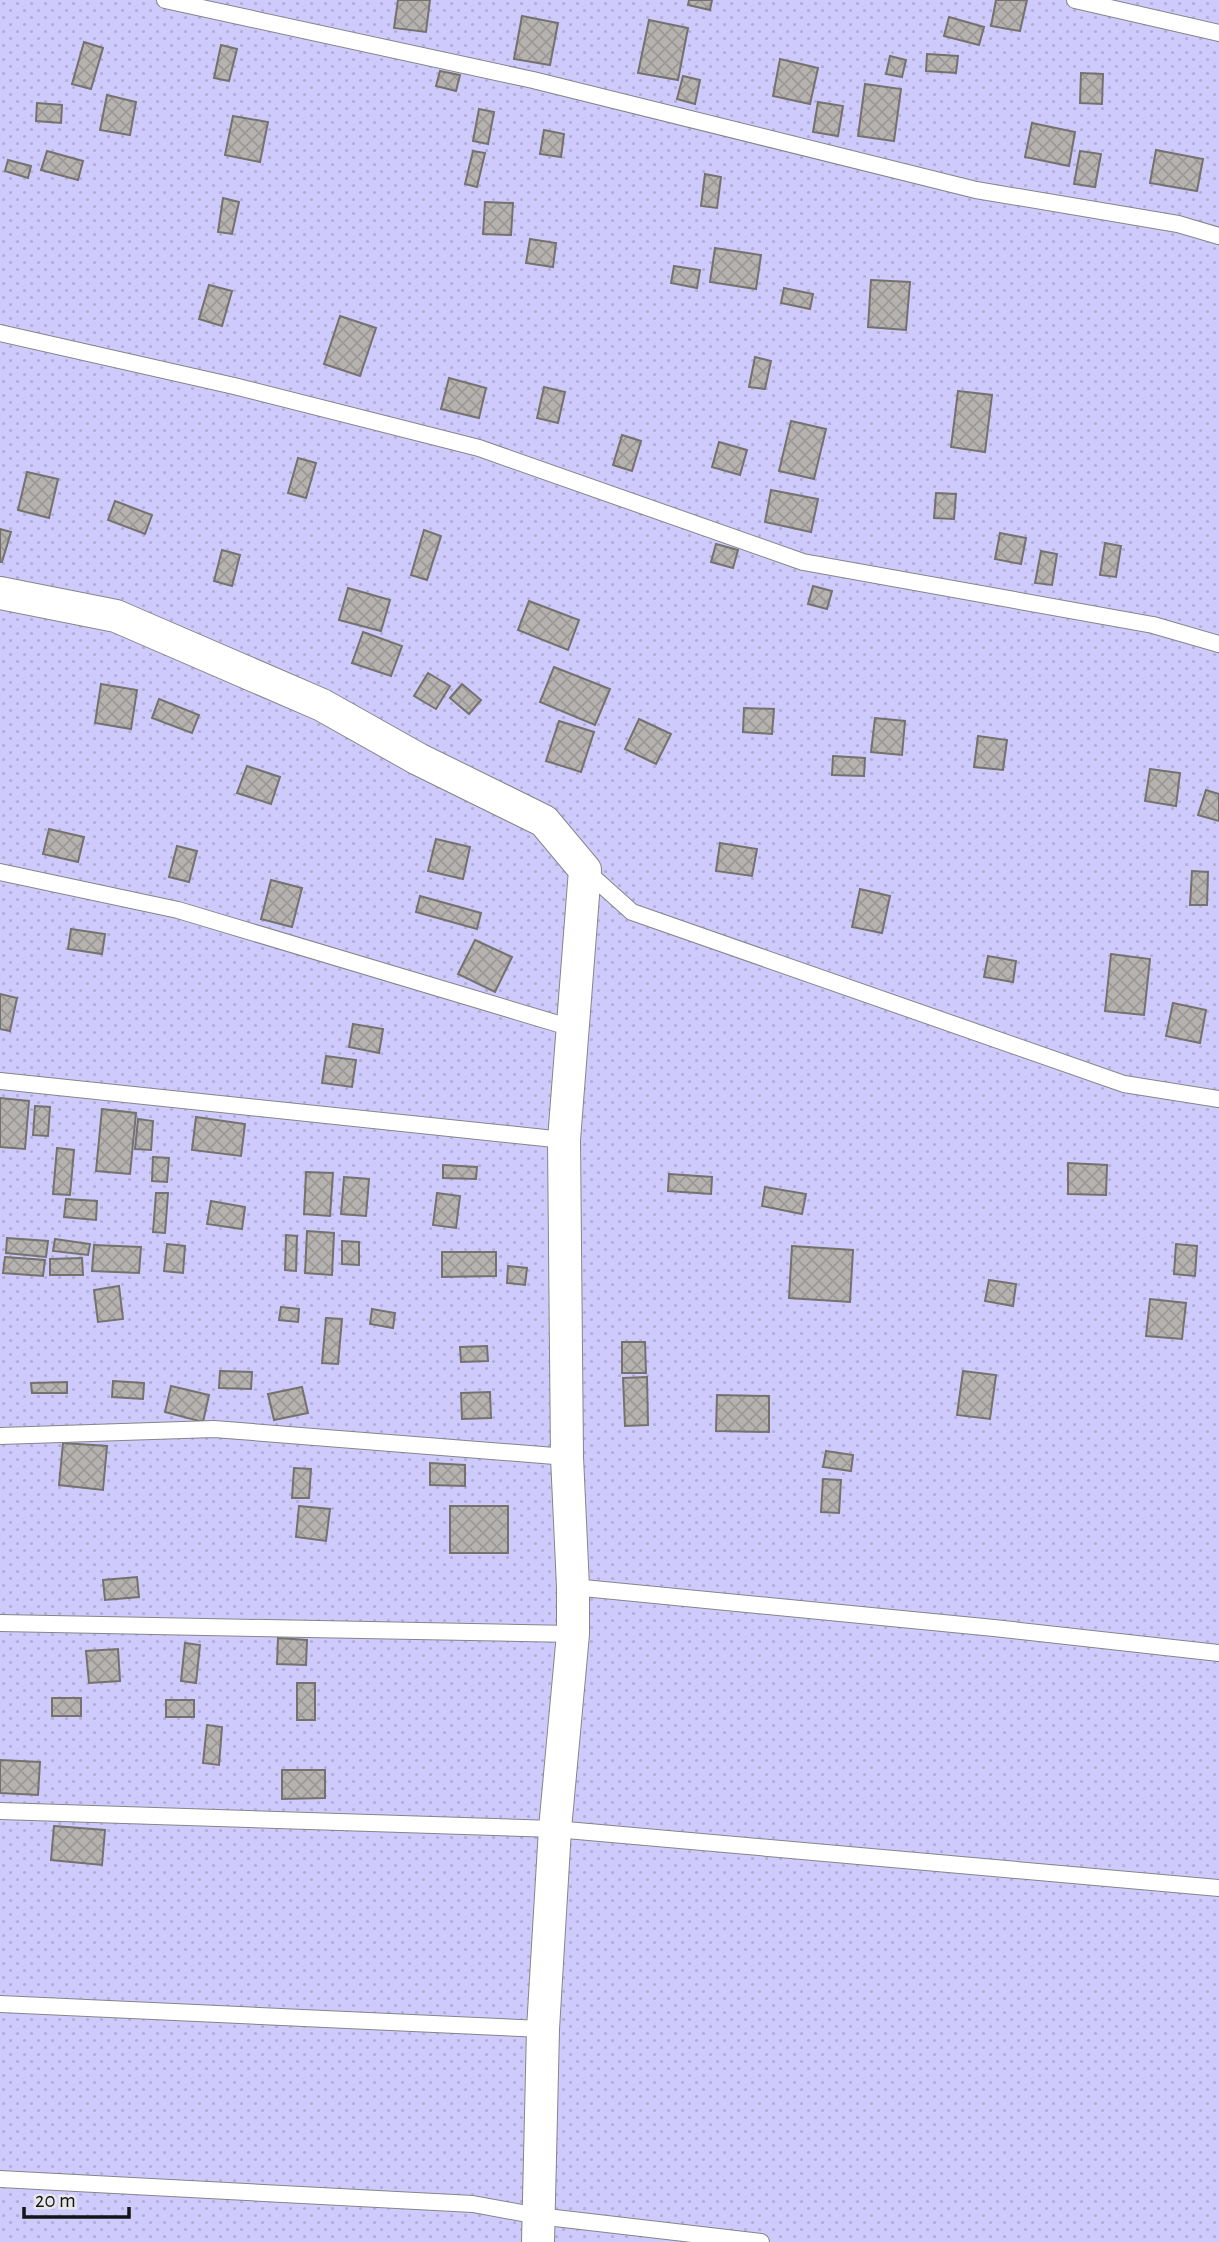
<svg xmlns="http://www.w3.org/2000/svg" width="1219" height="2242" viewBox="0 0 1219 2242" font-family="'Alegreya Sans',sans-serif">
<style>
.garden{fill:url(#garden-dots)}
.building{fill:url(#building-cross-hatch);stroke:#74716e;stroke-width:2}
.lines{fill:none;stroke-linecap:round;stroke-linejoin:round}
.lane-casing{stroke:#858589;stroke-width:18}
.street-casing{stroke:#858589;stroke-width:34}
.lane{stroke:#fff;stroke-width:16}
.street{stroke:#fff;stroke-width:32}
</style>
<defs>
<pattern id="garden-dots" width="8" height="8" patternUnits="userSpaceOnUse" patternTransform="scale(1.75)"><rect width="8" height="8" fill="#cecbfc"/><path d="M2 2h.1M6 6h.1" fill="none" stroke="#b0add7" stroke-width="1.8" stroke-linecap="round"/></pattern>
<pattern id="building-cross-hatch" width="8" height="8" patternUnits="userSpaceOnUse" patternTransform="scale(1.75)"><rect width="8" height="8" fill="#b5b2af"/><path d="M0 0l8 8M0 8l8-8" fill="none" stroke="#9b9896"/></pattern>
</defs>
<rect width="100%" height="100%" fill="#e8e7ec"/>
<!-- garden -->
<path class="garden" d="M0,0H1219V2242H0Z"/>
<!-- building -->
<path class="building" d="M398,0H430L426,32L394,28Z
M689,0H712L710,10L688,5Z
M996,0H1027L1020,31L991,26Z
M522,16L558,23L550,65L514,59Z
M949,17L984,27L979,45L944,36Z
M649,20L688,28L678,80L638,73Z
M84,42L103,48L91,89L72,84Z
M221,45L237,49L229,81L214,78Z
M927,54L958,56L956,73L926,71Z
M890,56L906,60L902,77L886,74Z
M780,59L818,68L810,104L773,96Z
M440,71L460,75L456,91L436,86Z
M1081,73L1103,74L1102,104L1080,103Z
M683,76L700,80L695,104L677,99Z
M865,84L901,89L894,141L858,136Z
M107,95L136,102L130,135L100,130Z
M818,102L843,106L838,136L813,132Z
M37,103L62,105L61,123L36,121Z
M479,109L494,112L488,144L473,141Z
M233,116L268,122L260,162L225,155Z
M1032,123L1075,132L1069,166L1025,157Z
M544,130L564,134L561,157L540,154Z
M1156,150L1203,159L1197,191L1150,183Z
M47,151L83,161L78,180L41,170Z
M473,151L485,153L477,187L465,184Z
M1080,151L1101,154L1095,187L1074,184Z
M8,160L31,166L28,178L5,171Z
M705,174L721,177L717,208L701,206Z
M223,198L239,202L232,234L218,232Z
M485,202L513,203L511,235L483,234Z
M530,239L556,243L553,267L526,263Z
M715,248L761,255L756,289L710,282Z
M674,266L700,270L697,288L671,283Z
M871,280L910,282L906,330L868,327Z
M209,285L232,291L222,326L199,319Z
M784,288L813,294L810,309L781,303Z
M340,316L376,328L360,376L324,364Z
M755,357L771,361L765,389L749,387Z
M449,378L486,388L479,418L441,409Z
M544,387L565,392L558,423L537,418Z
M958,391L992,395L985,452L951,447Z
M791,421L826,429L814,479L779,471Z
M622,435L641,441L632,471L613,465Z
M719,442L747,450L740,475L712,467Z
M298,458L316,463L306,498L288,493Z
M27,472L58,479L49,518L18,510Z
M771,490L818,499L811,532L765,522Z
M936,493L956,494L954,519L934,518Z
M115,501L152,515L145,534L108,520Z
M0,529L11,532L2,562H0Z
M424,530L441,536L427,580L411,575Z
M1000,533L1026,538L1021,564L995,559Z
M1105,543L1121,546L1116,577L1100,575Z
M716,544L738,550L733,568L711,562Z
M222,550L240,555L232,586L214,581Z
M1041,551L1057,554L1052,585L1035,583Z
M813,586L832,591L827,609L808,604Z
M348,588L390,600L381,631L339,620Z
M529,601L579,620L568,650L518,630Z
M363,632L402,646L391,676L352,663Z
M554,667L610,689L595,725L540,702Z
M428,673L450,686L436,709L414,696Z
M101,684L137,690L131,729L95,723Z
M462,684L481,700L469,714L450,698Z
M159,699L199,715L192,733L152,718Z
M744,708L774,709L772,734L743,732Z
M875,718L905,721L902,755L871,752Z
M639,719L671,734L656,764L625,749Z
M559,721L594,732L581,772L546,761Z
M978,736L1007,740L1003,770L974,767Z
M833,756L865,758L864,776L832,775Z
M247,766L280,777L271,804L237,793Z
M1150,769L1180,773L1176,806L1145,801Z
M1206,790L1219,794V821L1198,815Z
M49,829L84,837L78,862L43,854Z
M436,839L470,847L463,879L428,871Z
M720,843L757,849L752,876L716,871Z
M177,846L197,851L189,882L169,877Z
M1192,871L1208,872L1207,905H1190Z
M271,880L302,888L292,927L261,919Z
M860,889L890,896L882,933L852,927Z
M420,896L481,913L477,929L416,912Z
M71,929L105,934L102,954L68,949Z
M475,940L512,957L495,992L458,974Z
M1111,954L1150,959L1144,1015L1105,1011Z
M988,956L1016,961L1013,982L984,977Z
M0,994L17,998L10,1031L0,1029Z
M1173,1003L1206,1010L1200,1043L1166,1036Z
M353,1024L383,1029L379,1053L349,1047Z
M326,1056L356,1060L352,1087L322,1083Z
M0,1098L29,1101L25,1149L0,1147Z
M35,1106L50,1107L48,1136L33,1135Z
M102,1109L136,1113L130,1174L96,1171Z
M196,1117L245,1124L241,1156L192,1150Z
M138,1119L153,1121L151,1150L135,1149Z
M57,1148L74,1150L70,1195L53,1194Z
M153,1157L169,1158L167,1182L152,1181Z
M1068,1163L1107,1165L1106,1195L1068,1194Z
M443,1165L477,1167L476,1179L443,1178Z
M306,1172L333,1173L330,1216L304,1214Z
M669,1174L712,1177L711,1194L668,1191Z
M344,1177L369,1179L366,1216L341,1214Z
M765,1187L806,1194L802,1214L762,1206Z
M156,1193H168L165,1233L153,1232Z
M437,1193L460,1196L456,1228L433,1225Z
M66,1199L97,1201L96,1220L64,1217Z
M211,1201L245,1207L242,1229L207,1224Z
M307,1231L334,1233L332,1275L305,1273Z
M286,1235L297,1236L296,1271L285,1270Z
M7,1238L48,1241L46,1257L6,1253Z
M55,1239L90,1244L88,1255L53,1251Z
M342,1241L359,1242V1265L342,1264Z
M167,1244L185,1246L183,1273L164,1271Z
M1176,1244L1197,1246L1195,1276L1174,1274Z
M94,1245L141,1247L139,1273L92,1271Z
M792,1246L853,1250L850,1302L789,1298Z
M442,1252H496V1276L442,1277Z
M5,1257L45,1260L43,1276L3,1273Z
M82,1258L83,1275H50V1259Z
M508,1266L527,1268L525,1285L507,1283Z
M989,1280L1016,1284L1013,1306L985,1301Z
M119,1286L123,1319L98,1322L94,1290Z
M1150,1299L1186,1303L1182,1339L1146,1336Z
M281,1307L299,1309L298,1322L279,1320Z
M372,1309L395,1313L393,1328L370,1324Z
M326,1318L342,1319L338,1364L322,1363Z
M622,1342H645L646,1373H622Z
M487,1346L488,1361L461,1362L460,1347Z
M220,1371L252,1372L251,1389L219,1388Z
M963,1371L996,1375L990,1419L957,1415Z
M647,1377L648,1425L625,1426L623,1378Z
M113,1381L144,1383L143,1399L112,1397Z
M67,1382V1393H32L31,1383Z
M171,1386L209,1395L203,1422L165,1412Z
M302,1387L308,1413L274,1420L268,1394Z
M490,1392L491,1418L462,1419L461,1393Z
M717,1395L769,1396V1432L716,1431Z
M63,1443L107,1446L103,1490L59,1485Z
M826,1451L853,1455L851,1471L823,1467Z
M430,1463L465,1465V1486L430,1485Z
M294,1468L311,1469L309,1498H292Z
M823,1479L841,1480L839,1513L821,1512Z
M299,1506L330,1509L326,1541L296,1537Z
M450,1506H508V1553H450Z
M137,1577L139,1597L105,1600L103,1580Z
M278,1638L307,1640L306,1665L277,1664Z
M185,1643L200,1645L196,1683L181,1681Z
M118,1649L120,1681L89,1683L86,1651Z
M297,1683H315V1720H297Z
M52,1698H81V1716H52Z
M166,1700H194V1717H166Z
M207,1725L222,1727L219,1765L203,1763Z
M0,1760L40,1762L38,1795L0,1793Z
M282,1770H325V1798L282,1799Z
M54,1826L105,1830L102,1865L51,1860Z"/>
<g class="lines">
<defs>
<path id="lane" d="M165,0L533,80L976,190L1178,224L1219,236
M1075,0L1219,33
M0,333L234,386L479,448L803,562L1153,625L1219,644
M585,870L632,912L1124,1084L1219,1099
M0,872L178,910L572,1028
M0,1081L564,1140
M0,1436L214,1429L567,1457
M573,1587L994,1628L1219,1653
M0,1623L573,1634
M0,1811L555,1829L1219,1888
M0,2004L543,2029
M0,2179L473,2204L538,2216L761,2242"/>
<path id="street" d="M0,593L116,616L322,705L418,759L544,821L585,870L564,1140L567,1457L573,1587V1634L555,1829L543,2029L538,2242"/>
</defs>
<!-- lane casing -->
<use href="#lane" class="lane-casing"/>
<!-- street casing -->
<use href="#street" class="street-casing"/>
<!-- lane -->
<use href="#lane" class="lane"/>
<!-- street -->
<use href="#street" class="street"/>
</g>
<!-- scale -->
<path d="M24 2207v10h105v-10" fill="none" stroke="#151516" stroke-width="3.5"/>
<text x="35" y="2207" font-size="21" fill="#151516" stroke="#e8e7ec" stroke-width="5" paint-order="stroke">20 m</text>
</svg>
